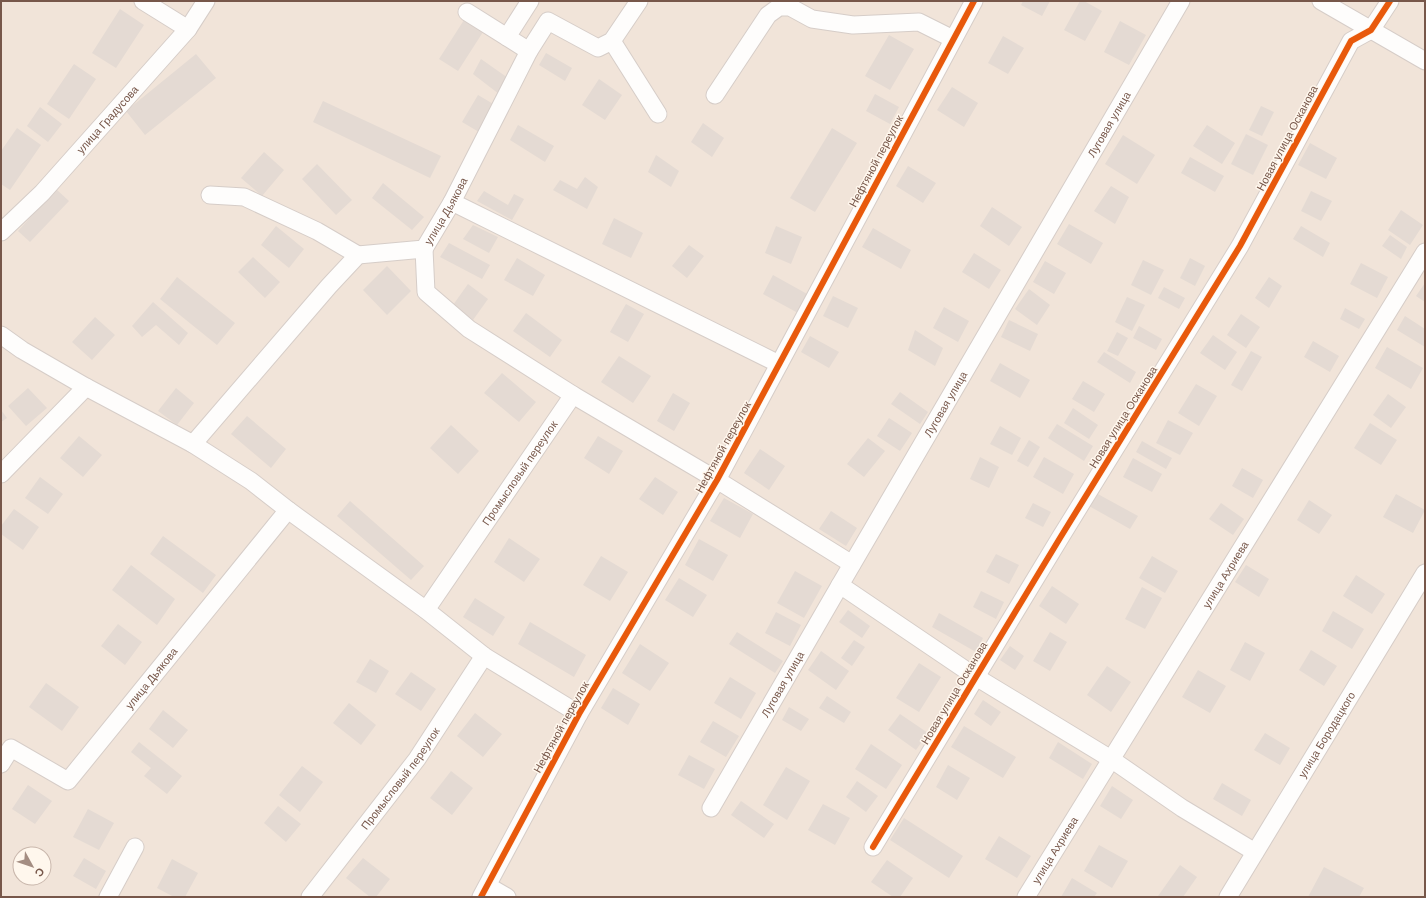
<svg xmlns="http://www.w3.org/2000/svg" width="1426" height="898" viewBox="0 0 1426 898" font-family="Helvetica,sans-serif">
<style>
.residential{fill:#f1e4d9;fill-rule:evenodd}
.building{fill:#e4dad3}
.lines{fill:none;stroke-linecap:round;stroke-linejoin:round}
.minor-casing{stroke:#d6cdc8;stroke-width:19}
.minor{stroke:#fefdfc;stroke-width:17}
.cycleway-casing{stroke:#fff7ed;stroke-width:8}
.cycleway{stroke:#e8590c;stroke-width:6}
.labels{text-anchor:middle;stroke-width:3;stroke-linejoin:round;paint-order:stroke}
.street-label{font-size:11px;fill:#77574a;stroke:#fff7ed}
</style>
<rect width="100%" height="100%" fill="#f8f2eb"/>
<!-- residential -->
<path class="residential" d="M1,1H1425V897H1ZM20,854H44V878H20Z"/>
<!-- building -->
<path class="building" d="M1023,1H1050L1042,16L1021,5Z
M1080,1H1084L1102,11L1085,41L1064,30Z
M120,9L144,25L116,68L92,53Z
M464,20L483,32L458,71L439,59Z
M1120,21L1146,35L1129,65L1104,52Z
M889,35L914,49L890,90L865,76Z
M1003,36L1024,48L1008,74L988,63Z
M546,53L572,68L565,81L539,65Z
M196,54L216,78L145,135L126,111Z
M481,59L508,78L499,94L473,74Z
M74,64L96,79L69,119L47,104Z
M599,79L622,95L605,120L582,105Z
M952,87L978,103L964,127L937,110Z
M875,94L899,107L890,124L866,111Z
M478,95L495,105L479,132L462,122Z
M323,101L441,156L430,178L313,122Z
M1261,106L1274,112L1262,136L1249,130Z
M40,107L62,124L48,142L27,126Z
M703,123L724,138L712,157L691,142Z
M518,125L554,146L545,162L510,140Z
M1207,125L1235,143L1222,164L1193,146Z
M17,128L41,145L10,190L1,184V151Z
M832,128L857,143L815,212L790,198Z
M1246,134L1268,145L1253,175L1231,164Z
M1123,135L1155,155L1137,184L1105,164Z
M1310,143L1337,158L1326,179L1298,165Z
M264,152L284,170L262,196L241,178Z
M656,155L679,171L671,187L648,172Z
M1190,157L1224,176L1215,192L1181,173Z
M317,164L352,200L336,215L302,179Z
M908,166L936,183L923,203L896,186Z
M585,177L598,187L587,209L553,190L560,180L577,189Z
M383,183L424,217L412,230L372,198Z
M1111,186L1129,197L1115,224L1094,211Z
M56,189L69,201L30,242L18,231Z
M484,191L508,205L514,194L524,199L512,220L477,201Z
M1311,191L1332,201L1321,221L1301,211Z
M992,207L1022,227L1009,246L980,226Z
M1401,210L1423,225L1410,245L1388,230Z
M614,218L643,233L631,258L602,244Z
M1069,224L1103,243L1091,264L1057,244Z
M473,225L498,237L489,253L463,239Z
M276,226L304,249L289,268L261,245Z
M776,226L802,237L791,264L765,253Z
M1301,226L1330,243L1323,257L1293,239Z
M873,228L911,250L901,269L862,247Z
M1390,235L1407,247L1401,259L1382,246Z
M449,243L490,265L482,279L440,257Z
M689,245L704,256L687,278L672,266Z
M974,253L1001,270L989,289L962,272Z
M253,257L280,282L265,298L238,272Z
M517,258L545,275L533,296L504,280Z
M1190,258L1205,266L1195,286L1180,278Z
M1143,260L1164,270L1151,295L1131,285Z
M1045,261L1066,273L1054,294L1033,282Z
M1361,263L1388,277L1377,298L1350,284Z
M387,266L411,291L387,315L363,290Z
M773,275L809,295L798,313L763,294Z
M177,277L235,323L217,345L160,299Z
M1269,277L1282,286L1269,308L1255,298Z
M1425,283V302L1416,296Z
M468,284L488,299L473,320L453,305Z
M1164,287L1185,298L1179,309L1158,298Z
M1029,289L1050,305L1037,325L1015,309Z
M833,296L858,308L848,328L823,316Z
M1127,297L1145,305L1132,331L1115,322Z
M153,302L188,333L179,345L156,325L142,337L132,326Z
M626,304L644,314L628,342L610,332Z
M944,307L969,321L958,342L933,328Z
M1345,308L1365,319L1359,329L1340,319Z
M526,313L562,340L550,357L513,331Z
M1241,314L1260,327L1246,348L1227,335Z
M1405,316L1425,329V347L1397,330Z
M95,317L115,335L92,360L72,342Z
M1009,320L1038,334L1030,351L1001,337Z
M1139,326L1162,339L1156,350L1133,338Z
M915,330L943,348L935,366L908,350Z
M1117,332L1128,338L1118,356L1107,351Z
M1213,335L1237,352L1225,370L1200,353Z
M810,336L839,352L829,368L801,352Z
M1313,341L1339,356L1330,372L1304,357Z
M1387,347L1423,368L1411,389L1375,368Z
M1251,351L1262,357L1242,391L1231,385Z
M1104,352L1136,372L1130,383L1097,362Z
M619,356L651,376L633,403L601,382Z
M1000,363L1030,380L1020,398L990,381Z
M502,373L536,402L519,422L484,393Z
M1083,381L1105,394L1094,412L1072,399Z
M1196,384L1217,396L1199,426L1178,413Z
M28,388L47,408L26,426L8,406Z
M176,388L194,403L177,425L158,411Z
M900,392L928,412L920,424L891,404Z
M673,393L690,403L674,431L657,421Z
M1388,394L1406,407L1391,428L1373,415Z
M1073,408L1098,425L1089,439L1064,423Z
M1,410L7,418L1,422Z
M247,416L286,449L271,468L231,434Z
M889,418L912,433L900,451L877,436Z
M1168,420L1193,433L1180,455L1156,443Z
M1370,423L1397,440L1381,465L1354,448Z
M1057,424L1093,446L1084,461L1048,438Z
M451,425L479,451L458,474L430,448Z
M1000,426L1021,438L1012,455L990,444Z
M79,436L102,455L83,477L60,458Z
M598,436L623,451L609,474L584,458Z
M868,438L885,451L864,477L847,464Z
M1029,440L1040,447L1028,467L1017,461Z
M1142,441L1172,458L1166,469L1136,452Z
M760,449L785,466L769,490L744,473Z
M980,457L999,467L989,488L970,479Z
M1044,457L1074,474L1063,494L1033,477Z
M1133,458L1162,474L1152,492L1123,477Z
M1242,468L1263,480L1253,498L1232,486Z
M40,477L63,494L48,514L25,498Z
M655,477L678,492L663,515L639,499Z
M1096,493L1138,516L1130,529L1089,506Z
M1396,494L1425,510L1413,533L1383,517Z
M724,498L753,514L740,538L710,521Z
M1309,500L1332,515L1319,534L1297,520Z
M350,501L424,566L411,580L337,516Z
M1033,503L1051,512L1043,527L1025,518Z
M1221,503L1244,519L1233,535L1209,519Z
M14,509L39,527L23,550L1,534V526Z
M831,511L857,528L846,546L819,529Z
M163,536L216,575L203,593L150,554Z
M509,538L540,559L524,582L494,562Z
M699,539L728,555L713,581L685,565Z
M996,554L1019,565L1009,584L986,572Z
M601,556L628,572L610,601L583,585Z
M1152,556L1178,571L1165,593L1139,578Z
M131,565L175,599L157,625L112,590Z
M1246,565L1269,579L1259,597L1235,582Z
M795,571L822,586L804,618L777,603Z
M1356,575L1385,594L1372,614L1343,596Z
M679,578L707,595L693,617L665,600Z
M1052,586L1079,604L1066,624L1039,606Z
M1142,587L1162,598L1145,629L1125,619Z
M981,591L1004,602L996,619L973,607Z
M475,598L505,617L493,636L463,617Z
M848,610L870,626L862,638L839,622Z
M1333,611L1364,629L1352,649L1322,631Z
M776,612L801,625L790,646L765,633Z
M939,613L983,638L976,652L932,627Z
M530,622L586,655L574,677L518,644Z
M118,624L142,642L125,665L101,646Z
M737,632L783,661L775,673L729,644Z
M1050,632L1067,642L1050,671L1033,661Z
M854,640L865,647L852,666L841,658Z
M1245,642L1265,653L1250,681L1230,670Z
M640,644L669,663L650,691L622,673Z
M1010,646L1024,656L1015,670L1000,660Z
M1311,650L1337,666L1324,686L1299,670Z
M821,651L849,671L836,690L808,670Z
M370,659L389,671L376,693L356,682Z
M919,663L941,677L919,712L896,698Z
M1107,666L1131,682L1111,712L1087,695Z
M1198,670L1226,686L1210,713L1182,697Z
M411,672L436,689L421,711L395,694Z
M730,677L756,693L741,719L714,703Z
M46,683L79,707L62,731L29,707Z
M613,688L640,704L628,725L601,708Z
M827,696L851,712L844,723L819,708Z
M983,700L1001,712L991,726L974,714Z
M349,703L376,725L361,745L333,723Z
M789,707L809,719L801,731L782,720Z
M163,710L188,730L173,748L149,729Z
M475,713L502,734L483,757L457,736Z
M900,714L928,733L916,750L888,730Z
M713,721L739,736L726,757L700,742Z
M964,726L1016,757L1003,778L951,747Z
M1265,733L1290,748L1280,765L1254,750Z
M139,742L182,776L167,794L144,776L151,768L131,752Z
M1058,742L1092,764L1083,779L1049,758Z
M871,744L902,765L886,789L855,769Z
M689,755L715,769L704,789L678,775Z
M948,765L970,778L957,800L936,787Z
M302,766L323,782L300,812L279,795Z
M786,767L810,781L787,820L763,805Z
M451,771L473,788L452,815L430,798Z
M857,781L878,796L866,812L846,797Z
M1222,783L1251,800L1242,816L1213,799Z
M28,785L52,801L35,824L12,809Z
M1112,786L1133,800L1121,819L1100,806Z
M741,801L774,824L764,838L731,815Z
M823,804L850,818L835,845L808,830Z
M278,806L301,824L286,842L264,823Z
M88,809L114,823L99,850L73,837Z
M904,818L963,856L949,878L890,840Z
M999,836L1031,856L1017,878L985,859Z
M1099,845L1128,861L1112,888L1084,871Z
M84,858L106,871L96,889L73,876Z
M363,858L390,879L376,897H370L346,878Z
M172,859L198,873L185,897H174L157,888Z
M887,860L913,878L900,897H893L871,882Z
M1180,865L1197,877L1183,897H1160L1158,896Z
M1324,867L1364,888L1359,897H1308Z
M1072,878L1097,893L1094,897H1061Z"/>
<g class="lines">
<defs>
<g id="minor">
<path d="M143,1L188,29"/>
<path d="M1321,1L1425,61"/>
<path d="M467,12L529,51"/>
<path d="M507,37L530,1"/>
<path d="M612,41L658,114"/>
<path d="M715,95L768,15L779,7H790L812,19L853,25L919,22L953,39"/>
<path d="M210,195L244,197L317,231L358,255"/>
<path d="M452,202L779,364"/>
<path id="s1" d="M1,232L42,193L188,29L206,1"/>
<path d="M424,249L426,292L469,329L573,395L717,480L852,564"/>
<path d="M1,335L22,350L86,387L193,444L251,481L288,510L426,610L484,656L579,714"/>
<path id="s2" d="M193,444L329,286L358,255L424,249L452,202L529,51L548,21L598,48L612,41L639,1"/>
<path d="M1,474L86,387"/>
<path d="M840,585L976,677L1111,759L1182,808L1255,852"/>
<path id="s3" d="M426,610L573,395"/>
<path id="s4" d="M1,764L11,748L68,781L288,510"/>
<path id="s5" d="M711,808L840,585L1181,1"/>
<path d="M873,847L1060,538L1240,246L1351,41L1371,30L1390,1"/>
<path d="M488,886L507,897"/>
<path d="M108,897L135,847"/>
<path id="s6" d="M310,897L417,759L484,656"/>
<path d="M481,897L579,714L717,480L974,1"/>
<path id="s7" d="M1026,897L1425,252"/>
<path id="s8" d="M1228,897L1425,573"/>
</g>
</defs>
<!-- minor casing -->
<use href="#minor" class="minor-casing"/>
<!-- minor -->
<use href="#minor" class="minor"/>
<defs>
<path id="cycleway" d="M873,847L1060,538L1240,246L1351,41L1371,30L1390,1
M481,897L579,714L717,480L974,1"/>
</defs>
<!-- cycleway casing -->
<use href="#cycleway" class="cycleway-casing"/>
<!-- cycleway -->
<use href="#cycleway" class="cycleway"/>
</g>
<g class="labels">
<!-- street labels -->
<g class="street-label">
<text dy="4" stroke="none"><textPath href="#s1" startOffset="155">улица Градусова</textPath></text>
<text dy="4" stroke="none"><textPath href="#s5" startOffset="791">Луговая улица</textPath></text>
<text transform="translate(1287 138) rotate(-62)" y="4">Новая улица Осканова</text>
<text transform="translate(876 161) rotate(-62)" y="4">Нефтяной переулок</text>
<text dy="4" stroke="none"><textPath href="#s2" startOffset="361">улица Дьякова</textPath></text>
<text dy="4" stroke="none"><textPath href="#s5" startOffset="467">Луговая улица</textPath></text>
<text transform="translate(1123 417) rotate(-58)" y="4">Новая улица Осканова</text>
<text transform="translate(723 447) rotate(-61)" y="4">Нефтяной переулок</text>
<text dy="4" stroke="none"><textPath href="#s3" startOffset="166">Промысловый переулок</textPath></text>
<text dy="4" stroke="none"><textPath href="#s7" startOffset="379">улица Ахриева</textPath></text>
<text dy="4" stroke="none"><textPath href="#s4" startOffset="217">улица Дьякова</textPath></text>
<text dy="4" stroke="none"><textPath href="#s5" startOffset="143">Луговая улица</textPath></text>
<text transform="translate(954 693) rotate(-59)" y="4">Новая улица Осканова</text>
<text transform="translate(561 727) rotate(-61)" y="4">Нефтяной переулок</text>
<text dy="4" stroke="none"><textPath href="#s8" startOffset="190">улица Бородацкого</textPath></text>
<text dy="4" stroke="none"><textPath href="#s6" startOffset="149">Промысловый переулок</textPath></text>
<text dy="4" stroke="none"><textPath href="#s7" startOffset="55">улица Ахриева</textPath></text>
</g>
</g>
<!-- border -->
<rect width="1426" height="898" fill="none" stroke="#77574a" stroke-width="4"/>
<!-- north arrow -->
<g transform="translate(32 866) rotate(130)"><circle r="19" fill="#fff7ed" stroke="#c9b7ac"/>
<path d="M0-3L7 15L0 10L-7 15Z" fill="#a48d82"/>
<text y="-6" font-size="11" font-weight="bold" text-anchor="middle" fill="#77574a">С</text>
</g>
</svg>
